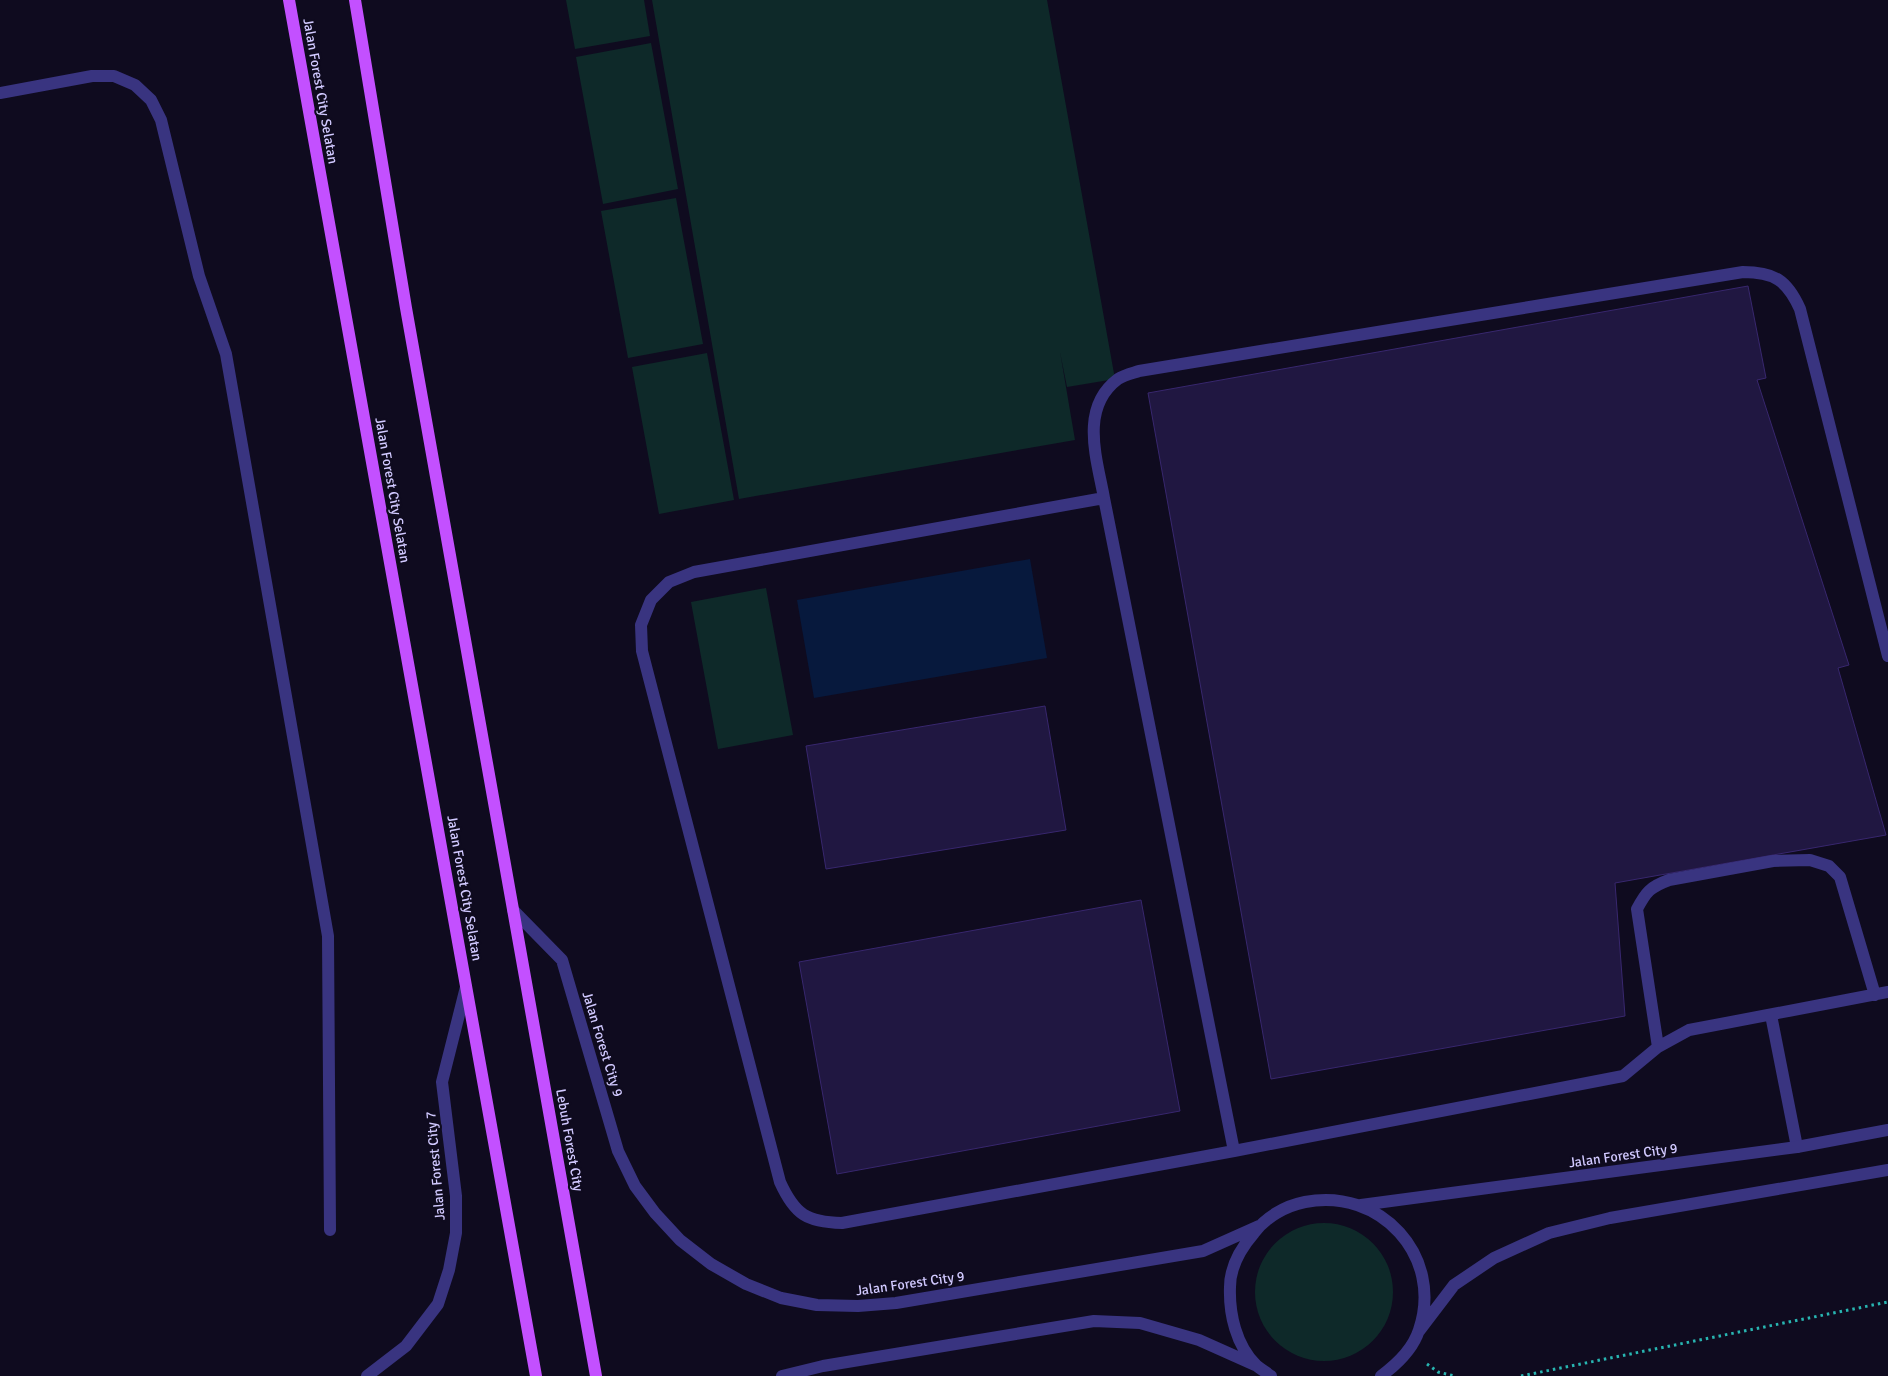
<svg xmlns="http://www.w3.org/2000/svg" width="1888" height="1376" viewBox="0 0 1888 1376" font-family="Signika,sans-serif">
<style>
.green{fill:#0e2929}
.water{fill:#07193d}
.building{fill:#201741;stroke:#38276e}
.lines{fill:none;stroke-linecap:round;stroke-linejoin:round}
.path{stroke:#28b5b1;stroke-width:3;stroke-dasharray:2.5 4;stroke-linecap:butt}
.service{stroke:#393480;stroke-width:12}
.tertiary{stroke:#393480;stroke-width:12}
.primary{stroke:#c350ff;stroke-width:12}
.labels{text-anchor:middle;stroke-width:4.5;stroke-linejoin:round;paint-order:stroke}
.street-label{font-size:14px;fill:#d1c9ff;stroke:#0f0b1f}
</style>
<rect width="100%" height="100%" fill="#0f0b1f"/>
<!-- green -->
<path class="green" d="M566,0H644L650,36L575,49Z
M652,0H1047L1115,379L1067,387L1060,352L1075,440L739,499Z
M651,43L678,189L603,204L576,57Z
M676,198L703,344L628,358L601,211Z
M707,353L734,500L659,514L632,367Z
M766,588L793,735L718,749L691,602Z
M1255 1292a69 69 0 1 1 138 0a69 69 0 1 1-138 0Z"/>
<!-- water -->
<path class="water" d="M1030,559L1047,658L814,698L797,600Z"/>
<!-- building -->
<path class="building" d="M1748,286L1766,378L1757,380L1849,665L1838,668L1886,835L1615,883L1625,1016L1271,1079L1148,393Z
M1045,706L1066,830L826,869L806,746Z
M1141,900L1180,1111L837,1174L799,962Z"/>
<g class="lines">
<!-- path -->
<path class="path" d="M1427,1364L1438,1372L1455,1376
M1521,1376L1888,1302"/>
<!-- service -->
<path class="service" d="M0,93L92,76H114L135,85L151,100L161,120L199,276L226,354L328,936L330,1230
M1104,498L694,572L669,582L651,600L641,625L642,651L780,1182C795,1215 807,1222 842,1223L1234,1151
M1888,656L1800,309C1787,280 1774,272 1743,272L1139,371C1133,373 1124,375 1118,379C1079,408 1097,459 1104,498L1234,1151L1623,1076L1658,1047L1689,1030L1888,992
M1771,1015L1797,1147
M1658,1047L1637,909C1646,892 1650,887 1669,880L1773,861L1810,860L1829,866L1840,877L1875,995"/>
<!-- tertiary -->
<path class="tertiary" d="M513,910L562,960L618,1151L635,1186L655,1213L680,1240L711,1264L746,1284L781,1298L817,1305L858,1306L896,1303L1203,1251L1259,1226
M1361,1205L1797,1147L1888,1130
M1419,1331L1454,1285L1494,1258L1549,1233L1610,1218L1888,1170
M367,1376L406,1346L438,1304L449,1270L456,1233V1196L442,1082L466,987
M782,1376L823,1366L1094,1321L1140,1323L1199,1340L1255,1365
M1271,1376C1266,1372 1260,1369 1256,1365C1236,1345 1229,1314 1230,1287C1230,1267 1241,1248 1254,1233C1266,1217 1285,1206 1305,1202C1380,1187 1444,1256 1419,1330C1413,1349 1396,1365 1381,1376"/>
<!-- primary -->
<path class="primary" d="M289,0L536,1376
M355,0L406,308L596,1376"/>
</g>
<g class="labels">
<!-- street labels -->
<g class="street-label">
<text transform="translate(321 91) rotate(80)" y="5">Jalan Forest City Selatan</text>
<text transform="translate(393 490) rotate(80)" y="5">Jalan Forest City Selatan</text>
<text transform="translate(465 888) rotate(80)" y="5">Jalan Forest City Selatan</text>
<text transform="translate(603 1044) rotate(73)" y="5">Jalan Forest City 9</text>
<text transform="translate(570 1140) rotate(80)" y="5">Lebuh Forest City</text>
<text transform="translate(1623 1155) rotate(-8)" y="5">Jalan Forest City 9</text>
<text transform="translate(435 1166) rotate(-95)" y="5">Jalan Forest City 7</text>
<text transform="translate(910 1283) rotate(-8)" y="5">Jalan Forest City 9</text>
</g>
</g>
</svg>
